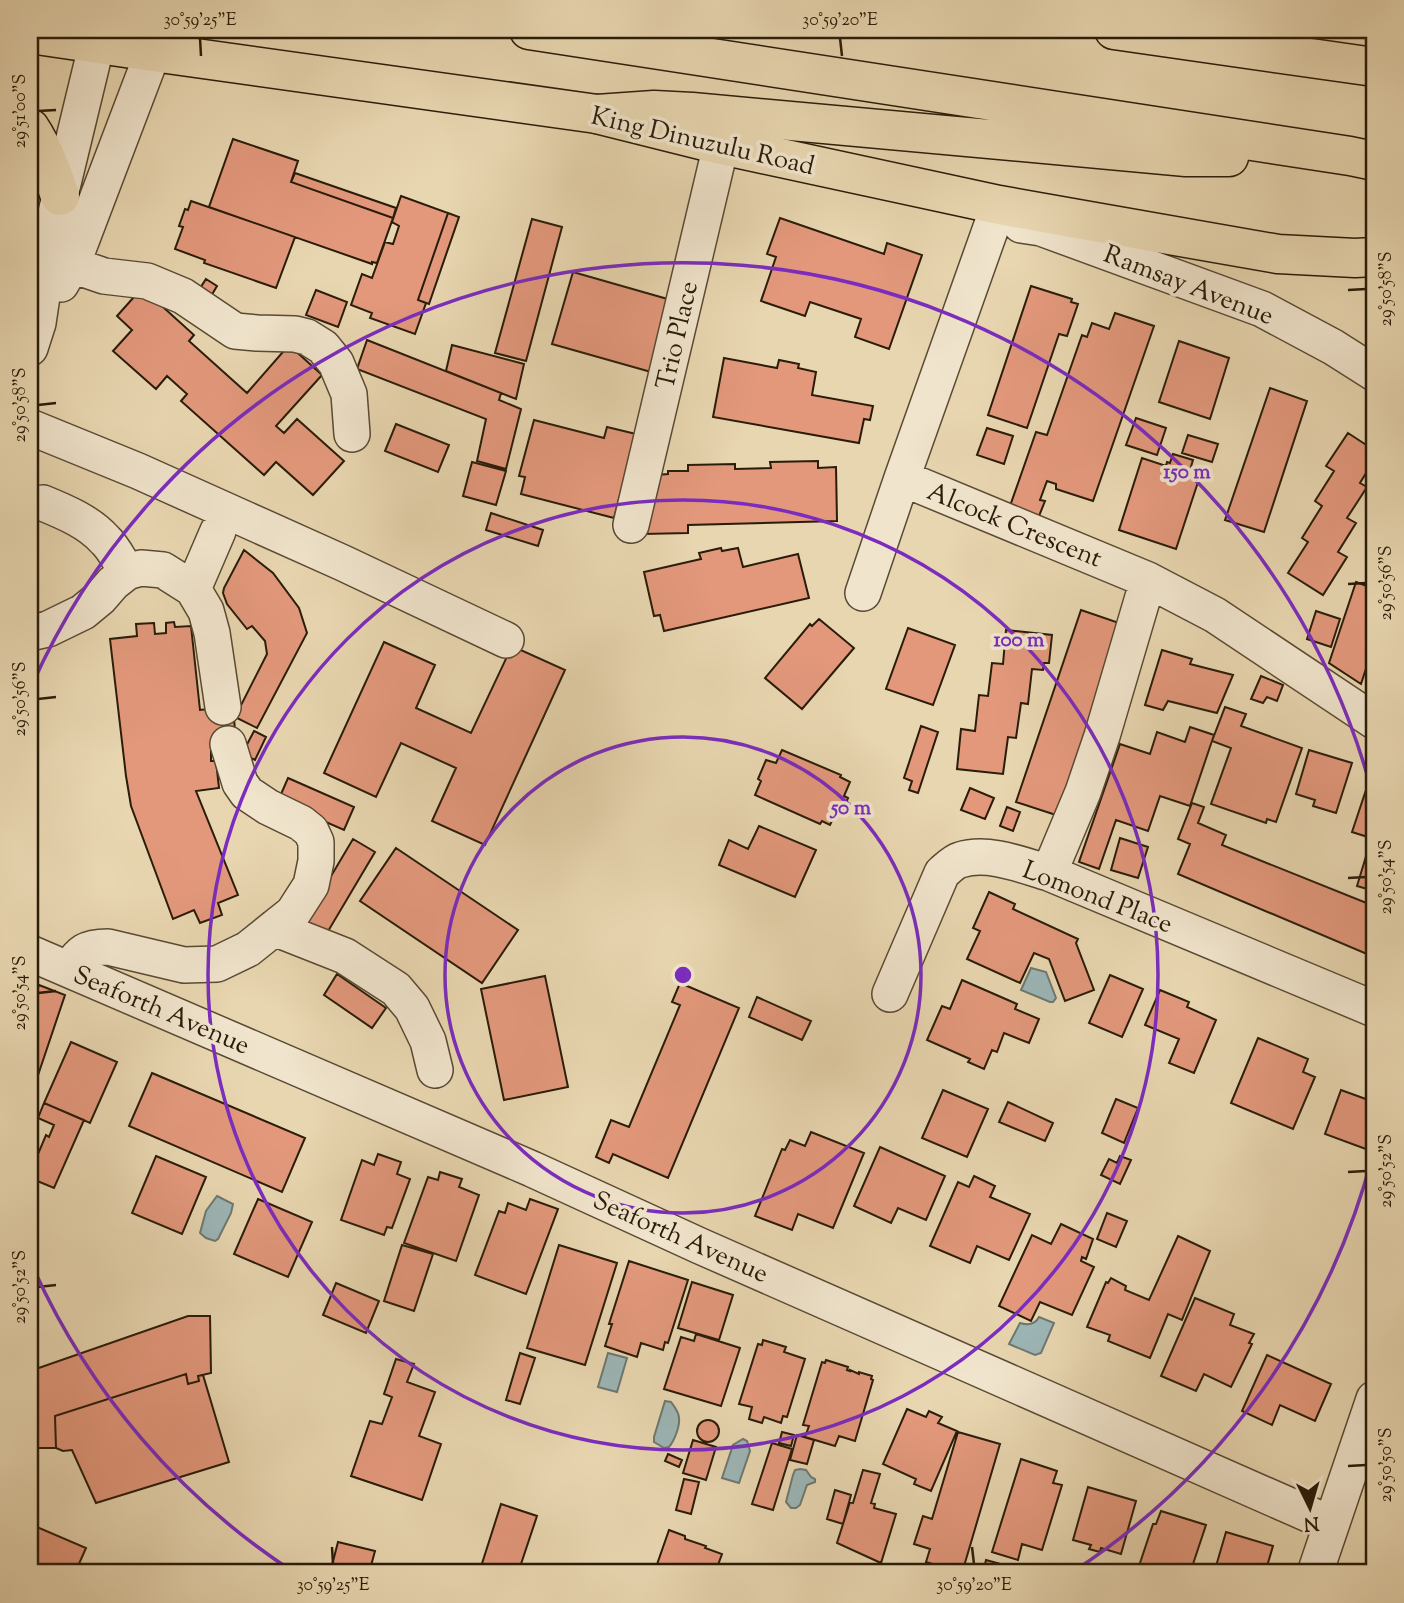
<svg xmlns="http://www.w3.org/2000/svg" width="1404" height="1603" viewBox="0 0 1404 1603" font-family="'Sorts Mill Goudy',serif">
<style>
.water{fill:#9cb6b7;stroke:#6e7871;stroke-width:2}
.building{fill:#e3987c;stroke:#291c09;stroke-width:2}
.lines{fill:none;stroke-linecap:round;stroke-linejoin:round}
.minor-casing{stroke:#594a33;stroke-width:38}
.major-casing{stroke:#291c09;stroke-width:41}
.highway-casing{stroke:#291c09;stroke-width:41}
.minor{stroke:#f0e4cc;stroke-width:35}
.major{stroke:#e8d6b0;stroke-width:38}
.highway{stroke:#e8d6b0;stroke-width:38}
.ticks{fill:none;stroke:#291c09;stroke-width:2.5}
.ring{fill:none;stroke:#7b2cbf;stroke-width:3.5}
.labels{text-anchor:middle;stroke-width:7;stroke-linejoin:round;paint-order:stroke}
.street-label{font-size:26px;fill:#291c09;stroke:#f0e4cc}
.centre{fill:#7b2cbf;stroke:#f0e4cc;stroke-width:3.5}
.ring-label{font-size:21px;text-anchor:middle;font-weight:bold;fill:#7b2cbf;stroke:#f0e4cc;stroke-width:7;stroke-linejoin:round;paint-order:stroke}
.neatline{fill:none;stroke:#291c09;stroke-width:2.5}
.ticks-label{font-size:18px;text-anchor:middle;fill:#291c09}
</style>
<rect width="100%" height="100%" fill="#e8d6b0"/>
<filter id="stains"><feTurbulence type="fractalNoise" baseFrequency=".00286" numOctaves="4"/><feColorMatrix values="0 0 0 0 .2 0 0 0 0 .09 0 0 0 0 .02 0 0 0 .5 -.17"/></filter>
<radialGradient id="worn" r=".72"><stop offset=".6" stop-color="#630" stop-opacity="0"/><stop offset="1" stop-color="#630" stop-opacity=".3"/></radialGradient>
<!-- water -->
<path class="water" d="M1031,968L1046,972L1056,998L1053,1002H1050L1021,990Z
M217,1196L233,1204L231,1213L218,1239L215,1241L206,1238L200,1233L206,1211Z
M1039,1317L1054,1323L1041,1353L1035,1355L1009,1344L1020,1323C1027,1325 1035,1325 1039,1317Z
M608,1353L627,1358L617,1392L598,1387Z
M665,1401L671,1402C674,1406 679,1412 679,1418C680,1427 674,1441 669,1447L664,1448L654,1442V1437Z
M743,1439L747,1441L750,1451L739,1483L722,1478L733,1445Z
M800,1469L806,1470L811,1477L815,1479V1482L807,1485L800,1505L796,1508H791L786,1502L793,1475L795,1470Z"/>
<!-- building -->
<path class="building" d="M233,139L298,161L291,182L393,218L377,263L372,262V264L209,207Z
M295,173L396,208L393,218L291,182Z
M401,196L448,213L418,300L426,303L415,334L370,318L372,313L351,305L362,274L372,278L385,242L393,244L399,226L392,222Z
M191,201L295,237L276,288L204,263L205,260L175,249L183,227L179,226L185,209L188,210Z
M448,213L459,217L429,304L418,300Z
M780,218L884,254L887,243L922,255L889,349L855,337L861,319L810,302L805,316L761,301L776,257L767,254Z
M532,219L562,227L526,361L495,353Z
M573,272L671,300L651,372L552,344Z
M206,279L217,286L207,303L195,296Z
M1031,286L1072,299L1071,302L1078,304L1067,336L1059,334L1027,428L988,415Z
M142,288L194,335L189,341L247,393L289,345L322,375L276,426L284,433L297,419L344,461L313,495L276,462L264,475L181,401L187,394L167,376L156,389L113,351L132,330L117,316Z
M316,290L347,302L338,327L306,315Z
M1115,313L1154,326L1093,501L1056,489V484L1047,481L1040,500L1045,501L1039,516L1010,506L1036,432L1047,435L1082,335L1087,337L1092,323L1109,329Z
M367,340L501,393L499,400L521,409L506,469L477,461L486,419L357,369Z
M1179,341L1229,358L1210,419L1159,402Z
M452,345L524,364L516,399L446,371Z
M724,358L777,368L779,360L799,364L798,368L816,372L812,395L873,406L870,420L864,419L859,443L713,417Z
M1270,388L1307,401L1264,532L1225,520Z
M1136,418L1166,428L1157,455L1126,445Z
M534,420L604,438L607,427L636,434L614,518L521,494L525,477L519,476Z
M396,424L449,445L438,472L385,451Z
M987,428L1013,436L1004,464L977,455Z
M1348,433L1374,450V460L1360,483L1367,487L1347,518L1356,523L1338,552L1347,557L1323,595L1288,573L1308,542L1302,538L1322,506L1315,501L1334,471L1326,466Z
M1188,435L1218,444L1212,462L1182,453Z
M1173,454L1193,460L1190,470L1197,472L1195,478L1199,479L1176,549L1119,530L1142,458L1166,466L1167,462L1170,463Z
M818,461V468L836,467L837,521L688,525V533L643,534L656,475L668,474V471H688V465L735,464V469L771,468L770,462Z
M472,462L506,471L496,505L463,496Z
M491,513L543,530L538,546L486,530Z
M721,548L722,551L738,548L743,567L798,554L809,598L664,631L660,615L654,616L644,572L701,559L699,553Z
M244,550L273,573L299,608L307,633L257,728L235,717L267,654L265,641L252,626L247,629L227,604L223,593L224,588Z
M1374,551V579L1366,576Z
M1356,582L1367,586L1366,591L1374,593V644L1361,684L1329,663Z
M1081,610L1128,626L1062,817L1016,802Z
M1316,611L1340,619L1331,647L1307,639Z
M819,619L854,648L802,709L765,678L810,624L812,626Z
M174,622L175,627L191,626L200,710L233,706L236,743L211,746V761H216L219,788L196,791L238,895L218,903L222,915L200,923L194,910L173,919L131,806L126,776L110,639L137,636L136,624L154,623L155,634L166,633V623Z
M908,628L955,645L933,705L886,689Z
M1006,630L1052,635L1049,663H1044L1043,670L1032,669L1028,704L1021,703L1016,738L1008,737L1003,774L957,769L961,729L975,731L979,695L988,696L992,663L1003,664Z
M384,642L435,665L416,708L471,733L512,646L565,670L485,845L432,821L456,768L401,743L376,797L324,773Z
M1162,650L1192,659L1190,664L1233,675L1217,713L1168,701L1163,710L1145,705Z
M1261,676L1283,685L1277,701L1267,697L1263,703L1251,699Z
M1225,707L1246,714L1241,726L1302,748L1276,822L1267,819L1266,823L1211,804L1231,748L1212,741Z
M921,726L938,732L918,793L909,790L912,781L904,778Z
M1190,727L1214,735L1190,806L1160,796L1148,831L1116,820L1099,869L1079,862L1120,744L1150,754L1157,732L1185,742Z
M254,731L266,737L255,760L242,754Z
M782,750L841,775L840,777L850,782L844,796L848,798L842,813L837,810L830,825L822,821L820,824L755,795L761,781L758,779L766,760L776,763Z
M1309,750L1352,763L1336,813L1313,806L1315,800L1296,794Z
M288,778L354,807L344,830L278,801Z
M1371,783L1374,784V846L1369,844L1371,838L1352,832L1366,790L1368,791Z
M970,788L994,798L985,819L961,810Z
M1192,803L1204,807L1198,823L1226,835L1222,845L1374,906V957L1178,874L1190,844L1178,839Z
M1007,807L1020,812L1013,831L1000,826Z
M759,826L816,850L795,897L719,865L729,840L748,849Z
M1120,838L1148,847L1138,878L1111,870Z
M353,839L375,852L327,933L305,920Z
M396,848L518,930L482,983L360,901Z
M1367,853L1374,855V891L1357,886Z
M989,892L1015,904L1013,909L1078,939L1076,943L1094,990L1065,1001L1049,959L1034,953L1020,983L967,959L980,931L973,928Z
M337,974L386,1008L372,1028L324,995Z
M1110,975L1143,989L1122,1037L1089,1023Z
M545,976L568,1087L504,1100L481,989Z
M962,980L1017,1004L1015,1009L1039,1019L1029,1043L1004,1033L997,1052L992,1050L984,1069L968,1062L970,1059L927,1040L942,1006L950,1009Z
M680,983L739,1008L668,1178L613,1154L609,1163L596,1157L611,1120L629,1127L680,1005L672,1002Z
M39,985L65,995L35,1084L30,1083V1044L32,1036L30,1035V1010Z
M1160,990L1189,1002L1187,1007L1216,1020L1194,1073L1169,1063L1179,1039L1145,1025Z
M757,997L811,1021L802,1040L749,1017Z
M1258,1038L1308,1059L1303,1072L1315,1077L1293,1129L1231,1103Z
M71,1042L117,1062L90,1123L44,1103Z
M152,1073L305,1138L282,1192L129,1126Z
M943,1090L988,1109L967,1157L922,1138Z
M1341,1090L1374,1102V1152L1325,1134Z
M1116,1099L1138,1108L1124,1143L1102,1133Z
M1008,1102L1053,1123L1045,1141L999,1122Z
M44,1103L84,1120L54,1188L30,1178V1173L46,1135L49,1137L54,1125L38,1118Z
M811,1132L864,1153L833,1228L798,1214L792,1230L755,1216L782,1149L785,1150L790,1140L805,1146Z
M880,1147L945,1176L926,1220L898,1208L891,1223L854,1206Z
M378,1154L401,1162L397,1174L410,1179L392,1228L387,1227L384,1235L341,1220L362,1160L374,1165Z
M156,1156L206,1177L182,1234L132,1213Z
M1120,1156L1131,1160L1120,1184L1101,1175L1109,1159L1117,1163Z
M440,1172L462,1179L459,1187L479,1195L456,1261L404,1243L428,1177L438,1180Z
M974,1176L995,1186L990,1197L1030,1214L1009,1260L977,1246L970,1263L930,1246L958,1182L969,1187Z
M258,1199L312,1222L288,1277L234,1254Z
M530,1199L558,1209L526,1294L475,1275L499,1211L505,1213L508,1203L526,1210Z
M1107,1213L1127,1221L1116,1247L1097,1239Z
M1061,1224L1093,1239L1086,1259L1082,1257L1081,1261L1094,1267L1072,1315L1040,1302L1031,1321L999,1306L1032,1235L1051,1244Z
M1178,1236L1210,1251L1182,1320L1168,1314L1150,1358L1108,1341L1110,1335L1087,1327L1106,1282L1108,1283L1111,1278L1126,1286L1125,1290L1149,1300Z
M402,1245L433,1254L414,1311L384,1301Z
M559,1245L617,1263L585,1365L527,1348Z
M629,1261L688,1280L668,1343L665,1342L663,1350L641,1343L637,1357L605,1346L612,1324H609Z
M692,1282L733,1295L719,1340L678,1328Z
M336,1283L379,1301L366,1333L323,1315Z
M1195,1298L1234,1314L1230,1325L1254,1334L1249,1343L1252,1344L1231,1387L1204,1374L1196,1391L1161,1376Z
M188,1316H210L211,1373L198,1376L199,1381L188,1384L186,1374L55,1416L56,1448H30V1371Z
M696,1334L740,1348L721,1406L664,1389L681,1337L694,1341Z
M763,1340L786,1347L784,1352L805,1359L787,1417L783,1416L781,1423L764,1417L762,1423L749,1419L752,1407L739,1404L758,1344L762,1345Z
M520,1353L535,1358L520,1404L506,1400Z
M1267,1355L1331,1384L1315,1421L1280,1405L1272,1425L1242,1411Z
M396,1359L414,1364L407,1382L435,1392L419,1436L441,1444L422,1500L351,1476L370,1421L382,1424L392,1397L384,1394Z
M826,1360L848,1367L847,1370L850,1371V1370L859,1374V1372L872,1376L871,1379L873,1380L855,1441L839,1436L835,1446L805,1437L809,1426L803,1425L822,1362L825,1363Z
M186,1374L188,1384L199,1381L198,1376L203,1375L229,1462L96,1503L72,1450L63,1451L56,1448L55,1416Z
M907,1409L926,1417L929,1411L942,1417L938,1423L957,1431L931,1491L914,1484L916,1479L883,1464Z
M697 1431a11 11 0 1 1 22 0a11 11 0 1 1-22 0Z
M782,1432L794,1435L791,1446L779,1443Z
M958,1432L1000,1444L962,1573L926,1562L930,1549L914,1544L923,1516L932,1519Z
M797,1435L814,1440L807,1464L790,1460Z
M693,1440L716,1447L706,1480L683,1473Z
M772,1443L792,1449L773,1510L752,1504Z
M668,1454L682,1460L679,1467L665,1461Z
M1021,1459L1057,1471L1053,1483L1062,1485L1042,1550L1022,1544L1018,1560L992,1552Z
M863,1470L880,1474L871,1503L875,1504L874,1508L896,1514L881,1563L837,1543L850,1502L853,1503Z
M684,1479L699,1482L691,1514L676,1510Z
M1088,1487L1136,1501L1121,1554L1101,1548L1100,1552L1089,1549L1091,1545L1073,1540Z
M835,1490L851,1495L843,1524L827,1519Z
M501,1504L537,1516L518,1573H479Z
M1161,1511L1206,1525L1190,1573H1139L1140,1569H1138L1153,1524H1156Z
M30,1524L86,1548L75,1573H30Z
M669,1530L685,1536V1539L706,1546L705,1548L722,1554L715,1573H654Z
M1226,1532L1273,1546L1265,1573H1214Z
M338,1542L375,1551L369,1573H330Z
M986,1560L1033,1573H983Z"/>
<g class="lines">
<defs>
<path id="minor" d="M999,205L902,478L1148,580L1215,615L1374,721
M1021,225L1041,228L1262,309L1333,347L1374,373
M72,265L104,276L147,281L183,296L235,331L257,333L295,334L307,337L323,347L336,363L349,394L352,434
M61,284L72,265L153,52L146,30
M30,348L38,323L52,229L97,43L112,30
M30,427L138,471L343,563L506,640
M43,503C65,512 89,522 105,540C114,548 120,562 127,572
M631,525L721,145
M193,589L218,531
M863,593L902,478
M30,633L48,629L83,612L100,598L113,583L127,572L141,568L163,570L193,589L206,611L212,633L223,707
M1049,873L1083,792L1102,736L1148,580
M274,928L345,956L396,989L412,1008L428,1041L435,1070
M30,953L532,1169L700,1246L1331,1524
M69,969C80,952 86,947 108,947L184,965L217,964L248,949L293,913L311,885L316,861V842L311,831L301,823L268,807L247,793L240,783L228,744
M890,994L942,873C947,869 953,862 960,860C988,851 1022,865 1049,873L1374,1009
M1315,1573L1374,1399"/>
<path id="major" d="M30,34L153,52L597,114L721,145L999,205L1072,218L1278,254L1355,258L1374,257
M30,128C44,149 52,173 60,196"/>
<path id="highway" d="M529,30L1350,156L1374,161
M1114,30L1374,67
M597,114L654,110L692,112L1186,157H1229"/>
</defs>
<!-- minor casing -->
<use href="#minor" class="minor-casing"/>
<!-- major casing -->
<use href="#major" class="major-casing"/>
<!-- highway casing -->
<use href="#highway" class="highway-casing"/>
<!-- minor -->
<use href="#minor" class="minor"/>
<!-- major -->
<use href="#major" class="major"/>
<!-- highway -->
<use href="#highway" class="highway"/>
</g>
<!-- ticks -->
<path class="ticks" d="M200,38L201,56M840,38L842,56M38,111L56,110M1348,290L1366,289M38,405L56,403M1348,584L1366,583M38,699L56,697M1348,878L1366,877M38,993L56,991M1348,1172L1366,1171M38,1287L56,1285M1348,1466L1366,1465M332,1547L333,1564M972,1547L974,1564"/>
<!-- distance rings -->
<g class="ring">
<circle cx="683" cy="975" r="238"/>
<circle cx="683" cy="975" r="475"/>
<path d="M1373 1154A713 713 0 0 1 1071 1573M295 1573A713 713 0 0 1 32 1265M32 685A713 713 0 0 1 1373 796"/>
</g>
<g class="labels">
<!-- street labels -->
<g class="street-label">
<text transform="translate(703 140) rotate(13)" y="9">King Dinuzulu Road</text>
<text transform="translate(1189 284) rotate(21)" y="9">Ramsay Avenue</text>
<text transform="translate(676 335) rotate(-77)" y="9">Trio Place</text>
<text transform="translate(1015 524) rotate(22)" y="9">Alcock Crescent</text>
<text transform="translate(1098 896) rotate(21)" y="9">Lomond Place</text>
<text transform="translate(162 1009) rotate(23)" y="9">Seaforth Avenue</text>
<text transform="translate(681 1236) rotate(24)" y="9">Seaforth Avenue</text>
</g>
</g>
<circle cx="683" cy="975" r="10" class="centre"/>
<g class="ring-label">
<text x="1187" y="478">150 m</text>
<text x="1019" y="646">100 m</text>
<text x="851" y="814">50 m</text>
</g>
<!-- margin -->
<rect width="1404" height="1603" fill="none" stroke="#e8d6b0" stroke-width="77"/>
<!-- north arrow -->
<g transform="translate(1310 1508) rotate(175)" stroke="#f0e4cc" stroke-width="5" paint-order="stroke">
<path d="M0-5L12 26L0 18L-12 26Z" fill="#291c09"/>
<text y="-10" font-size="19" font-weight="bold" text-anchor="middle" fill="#291c09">N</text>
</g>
<rect x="38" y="38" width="1328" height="1526" class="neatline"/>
<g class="ticks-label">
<text x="200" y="25">30°59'25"E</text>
<text x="840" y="25">30°59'20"E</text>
<text transform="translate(19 111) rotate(-90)" y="6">29°51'00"S</text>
<text transform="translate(1385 289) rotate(-90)" y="6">29°50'58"S</text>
<text transform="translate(19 405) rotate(-90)" y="6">29°50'58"S</text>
<text transform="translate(1385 583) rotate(-90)" y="6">29°50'56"S</text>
<text transform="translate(19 699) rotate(-90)" y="6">29°50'56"S</text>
<text transform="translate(1385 877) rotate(-90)" y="6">29°50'54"S</text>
<text transform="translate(19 993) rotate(-90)" y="6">29°50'54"S</text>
<text transform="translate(1385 1171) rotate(-90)" y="6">29°50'52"S</text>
<text transform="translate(19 1287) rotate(-90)" y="6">29°50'52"S</text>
<text transform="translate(1385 1465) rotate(-90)" y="6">29°50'50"S</text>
<text x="333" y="1590">30°59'25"E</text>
<text x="974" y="1590">30°59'20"E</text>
</g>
<rect width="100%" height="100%" filter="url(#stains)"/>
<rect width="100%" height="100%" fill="url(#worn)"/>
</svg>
